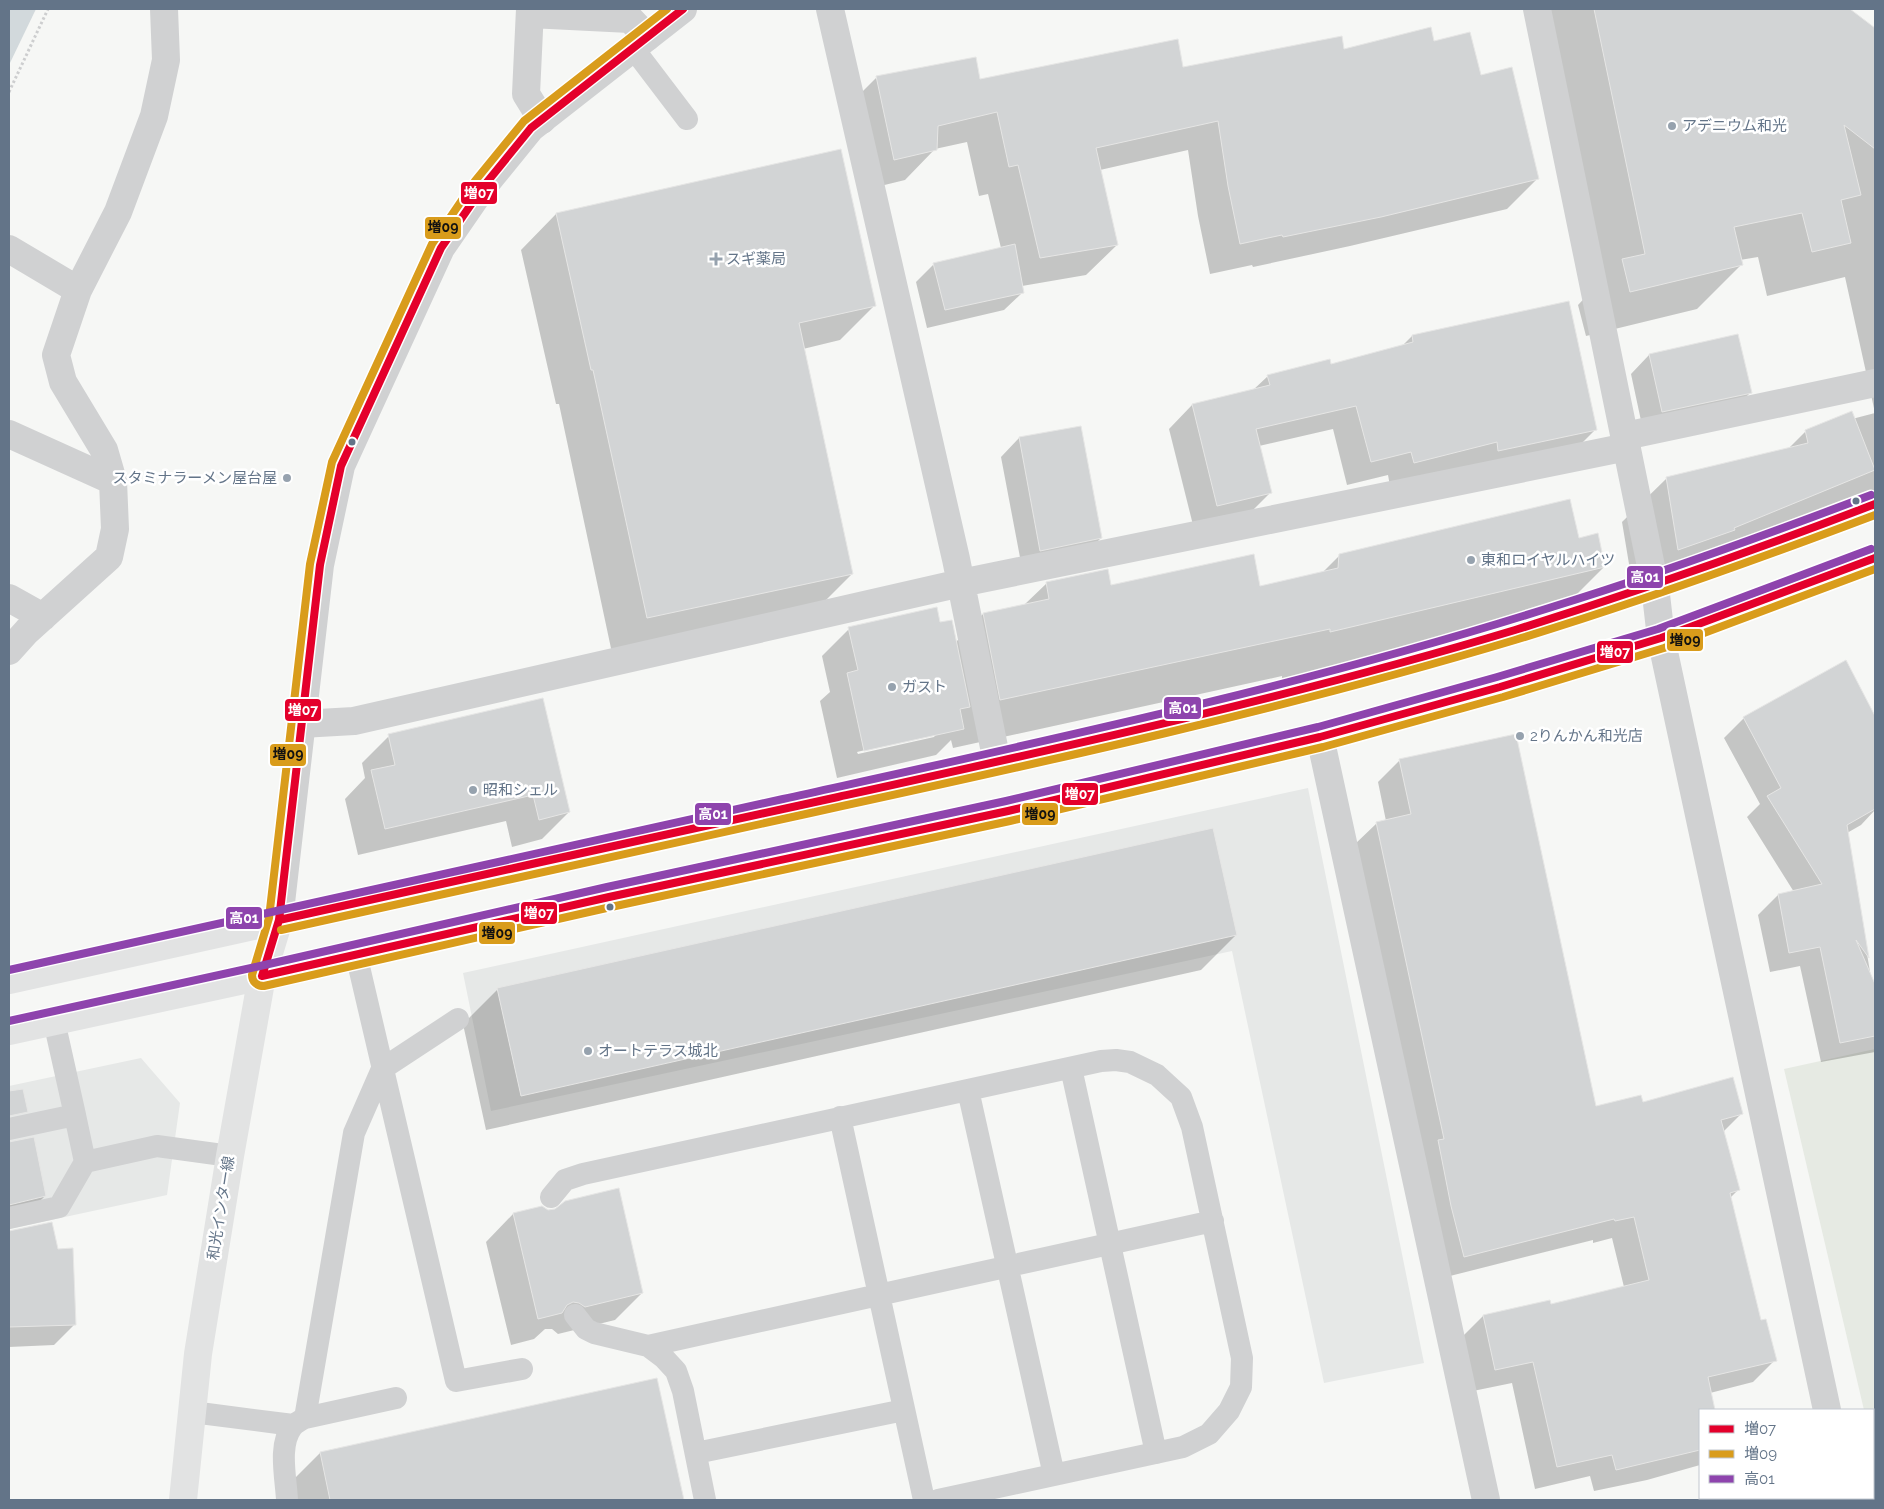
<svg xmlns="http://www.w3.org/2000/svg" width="1884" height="1509" viewBox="0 0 1884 1509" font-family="Raleway,'Noto Sans JP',sans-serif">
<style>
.built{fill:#e6e8e7}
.green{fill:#e6eae3}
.water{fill:#d2d9dc}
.shadow{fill:#0003;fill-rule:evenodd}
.building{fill:#d2d4d5;stroke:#e6e6e5}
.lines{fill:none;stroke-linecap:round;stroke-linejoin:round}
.path{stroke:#cdcecf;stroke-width:3;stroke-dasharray:2.5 2.5;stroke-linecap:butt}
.service{stroke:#d0d1d2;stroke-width:22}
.minor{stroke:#d0d1d2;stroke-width:28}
.tertiary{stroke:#d0d1d2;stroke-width:28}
.primary{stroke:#e2e3e3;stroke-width:28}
.bus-1-casing{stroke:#fff;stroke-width:11}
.bus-2-casing{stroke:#fff;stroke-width:11}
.bus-3-casing{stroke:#fff;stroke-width:11}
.bus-1{stroke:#e4002b;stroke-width:8}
.bus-2{stroke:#d99c1b;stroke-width:8}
.bus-3{stroke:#8e44ad;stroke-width:8}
.poi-dot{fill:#96a2ae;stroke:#fff;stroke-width:2}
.bus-dot{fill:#637488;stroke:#fff;stroke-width:2}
.labels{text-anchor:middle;stroke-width:5;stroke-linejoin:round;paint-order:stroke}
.poi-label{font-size:15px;fill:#637488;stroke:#fff;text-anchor:start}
.street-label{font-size:15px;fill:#637488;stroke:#fff}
.line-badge{stroke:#fff;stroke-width:2}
.badge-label{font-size:14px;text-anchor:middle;font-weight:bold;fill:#fff}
.pale-badge-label{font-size:14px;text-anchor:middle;font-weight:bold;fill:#111}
</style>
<rect width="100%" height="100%" fill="#f6f7f5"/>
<!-- built -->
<path class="built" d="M1308,788L1424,1363L1324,1383L1232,951L491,1111L463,973Z
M141,1058L180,1103L167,1195L9,1229V1086Z"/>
<!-- green -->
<path class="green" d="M1875,1049V1420H1873V1410H1864L1784,1069Z"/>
<!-- water -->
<path class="water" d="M9,9H36L9,65Z"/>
<!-- shadow -->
<path class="shadow" d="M1541,9H1847L1875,30V497L1634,594L1622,522L1667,478L1787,450L1806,431L1875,413L1845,277L1767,296L1758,257L1740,260L1741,265L1697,309L1586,336L1578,305L1598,284Z
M1433,42L1480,76L1538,178L1507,209L1350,246L1253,267L1252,265L1210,274L1198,216L1188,150L1100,170L1117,245L1086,275L1022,286L1023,292L1004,310L927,328L916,282L934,264L1001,248L988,194L979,196L967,142L935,149L905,180L864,190L846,108L877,77L979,80L1182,68Z
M556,214L875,305L840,340L803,349L852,574L817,609L612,653L559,404H556L521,250Z
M1412,336L1595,430L1572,453L1390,486L1388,475L1347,485L1333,429L1259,446L1271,492L1247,516L1194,529L1169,429L1192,405L1253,390L1268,376L1330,365L1402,346Z
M1649,355L1750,393L1732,411L1643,430L1631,374Z
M1019,438L1101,538L1083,556L1022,568L1001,457Z
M1578,539L1604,567L1556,615L1282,679V676L953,748L951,740L936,755L837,778L820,701L830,692L822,656L849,629L939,624L956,642L983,614L1024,605L1047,583L1110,587L1259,588L1321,574L1340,555ZM937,733L934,737L858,754L857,752Z
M1845,662L1875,718V810L1861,825L1847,833L1874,996H1875V1052L1821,1062L1800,966L1770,972L1758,915L1778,895L1794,892L1747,817L1760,804L1724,738L1744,718Z
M542,699L569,812L542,839L512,847L506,821L358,855L345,799L365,778L362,763L389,736Z
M1400,760L1595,1108L1642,1103L1742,1113L1723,1132L1739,1189L1730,1198L1760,1321L1775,1360L1753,1382L1710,1393L1715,1410H1700V1465L1647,1480L1594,1491L1590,1476L1535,1489L1512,1383L1473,1391L1461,1338L1483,1316L1550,1306L1624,1287L1612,1238L1593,1243V1240L1442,1278L1354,845L1377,823L1386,821L1378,782Z
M1236,935L1201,970L486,1130L463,1024L498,989Z
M33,1142L45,1196L25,1216L9,1220V1147Z
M556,1211L642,1293L615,1320L558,1334L552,1329H545L534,1339L511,1345L486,1242L513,1214Z
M9,1232H11L75,1324L54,1345L9,1347Z
M657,1379L683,1500H288L285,1488L320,1453Z"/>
<!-- building -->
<path class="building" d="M1594,9H1850L1875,28V149L1844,125L1861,195L1841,200L1851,243L1812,252L1802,213L1734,227L1743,265L1630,292L1622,259L1645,254Z
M1431,27L1434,41L1470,32L1481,75L1512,67L1539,179L1381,217L1283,237L1282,235L1240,244L1228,186L1218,121L1096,148L1118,245L1040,258L1018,165L1009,167L997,112L938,126L937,150L894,160L876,76L976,57L980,79L1178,39L1183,67L1342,36L1344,49Z
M841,149L876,306L799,323L853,574L647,618L593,370H591L556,213Z
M1015,244L1024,293L945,310L933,263Z
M1569,301L1597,430L1498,451L1497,442L1414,463L1411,452L1371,462L1356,406L1256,429L1272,493L1217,506L1192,404L1270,385L1267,375L1330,359L1331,364L1413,342L1412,335Z
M1738,334L1752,393L1662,412L1649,354Z
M1852,411L1875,470L1734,528L1735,530L1678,550L1666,477L1808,443L1805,430Z
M1081,426L1102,538L1040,551L1019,437Z
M1570,499L1579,538L1598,533L1605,567L1330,632V629L1000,700L983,613L1049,599L1046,582L1108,569L1111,585L1254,554L1260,586L1338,568L1339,554Z
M937,607L940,622L952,620L970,707L960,709L964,729L864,751L847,673L858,670L848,627Z
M1846,660L1875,716V809L1847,825L1869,958L1856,940L1875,984V1036L1840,1043L1820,947L1789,953L1778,894L1822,884L1767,796L1781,788L1743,717Z
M543,698L570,812L539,820L533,795L385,829L371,770L395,765L388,734Z
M1516,734L1596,1106L1641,1095L1643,1102L1733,1077L1743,1114L1721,1120L1740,1190L1730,1193L1761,1320L1766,1319L1777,1361L1708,1377L1715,1410H1700V1450L1616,1470L1612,1455L1557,1467L1533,1362L1495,1370L1483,1315L1550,1300L1551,1304L1649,1280L1634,1217L1615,1221L1614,1219L1464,1257L1451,1206L1438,1140L1444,1139L1376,822L1411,814L1399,759Z
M1213,828L1237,935L521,1096L497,988Z
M23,1089L28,1112L9,1116V1091Z
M34,1137L46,1196L9,1205V1142Z
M619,1188L643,1293L585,1307L579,1303L573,1302L567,1305L562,1313L538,1319L513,1213L542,1206L548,1210L555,1209L565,1201Z
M52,1222L58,1249L73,1248L76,1325L9,1327V1231Z
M657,1378L684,1500H330L320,1452Z"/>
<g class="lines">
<!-- path -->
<path class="path" d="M9,92L48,9"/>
<!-- service -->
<path class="service" d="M633,48L687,119
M356,954L456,1381L522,1369
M1071,1068L1156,1453
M968,1090L1054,1475
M840,1117L924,1500
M9,1129L75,1115L54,1021
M85,1162L157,1146L230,1156
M551,1197L565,1180L583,1174L1101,1061L1116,1060L1130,1062L1157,1075L1181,1097L1192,1127L1242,1358L1241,1387L1229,1411L1209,1434L1183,1447L938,1500
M9,1218L59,1207L85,1162L75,1115
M575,1315L586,1329L594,1333L648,1346L664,1358L676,1371L683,1391L705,1500
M648,1346L1213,1221
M192,1412L293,1425
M305,1418L354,1133L382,1069L458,1019
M696,1453L904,1410
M287,1500C286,1478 278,1445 292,1427C295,1423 301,1420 305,1418L396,1398"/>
<!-- minor -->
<path class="minor" d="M530,9L526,94L542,120
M830,9L956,559L997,762
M1537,9L1655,586L1661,638L1827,1410
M530,14L630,19L647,37
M9,249L78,290
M9,434L113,481
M1625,436L1875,383
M9,598L43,617
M9,651L27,631L109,557L115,529L113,481L104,450L63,382L56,355L78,290L118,212L154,116L166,60L164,9
M301,724L354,721L961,583L1627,447
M1320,737L1486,1500
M1846,1498V1500"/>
<!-- tertiary -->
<path class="tertiary" d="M279,920L320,565L341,466L441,248L483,187L531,128L683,9"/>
<!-- primary -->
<path class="primary" d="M9,980L997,762C1295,694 1592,619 1875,504
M9,1031L262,976L609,897L1008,811L1320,737L1500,687L1661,638L1875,558
M183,1500L198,1354L230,1156L262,976L279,920"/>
<defs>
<path id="bus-1" d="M683,9L531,128L483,187L441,248L341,466L320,565L279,920L262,976L609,897L1008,811L1320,737L1500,687L1661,638L1875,558
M279,920C465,879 652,837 838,797C1065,747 1293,697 1515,630C1637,592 1756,550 1875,504"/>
<path id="bus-2" d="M667,9L524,121L475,181L432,244L332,462L310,564L269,918L252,975C252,982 257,986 264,986L611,907L1010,821L1323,747L1503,697L1664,648L1875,569
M281,930C459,890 637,851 815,812C1050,761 1285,709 1515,640C1637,603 1756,560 1875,515"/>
<path id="bus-3" d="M9,970C267,913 525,856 783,799C1041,742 1300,687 1552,607C1660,574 1766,535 1871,495
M9,1021L260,966L607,887L1006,801L1318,727L1497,677L1658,629L1871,549"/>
</defs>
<!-- bus-1 casing -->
<use href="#bus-1" class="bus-1-casing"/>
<!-- bus-2 casing -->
<use href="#bus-2" class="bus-2-casing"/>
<!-- bus-3 casing -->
<use href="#bus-3" class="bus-3-casing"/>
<!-- bus-1 -->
<use href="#bus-1" class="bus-1"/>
<!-- bus-2 -->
<use href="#bus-2" class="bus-2"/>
<!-- bus-3 -->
<use href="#bus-3" class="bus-3"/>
</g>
<!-- markers -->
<g class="poi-dot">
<circle cx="1672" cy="126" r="5"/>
<path d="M713.5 251.5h5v5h5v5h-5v5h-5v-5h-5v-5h5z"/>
<circle cx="287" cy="478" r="5"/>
<circle cx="1471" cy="560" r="5"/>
<circle cx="892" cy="687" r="5"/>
<circle cx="1520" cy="736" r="5"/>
<circle cx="473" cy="790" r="5"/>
<circle cx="588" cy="1051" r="5"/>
</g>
<g class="bus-dot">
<circle cx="352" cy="442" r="4.5"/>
<circle cx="1856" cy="501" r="4.5"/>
<circle cx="610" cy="907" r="4.5"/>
</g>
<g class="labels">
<!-- poi labels -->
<g class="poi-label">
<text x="1682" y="131">アデニウム和光</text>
<text x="726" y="264">スギ薬局</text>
<text x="277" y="483" text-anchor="end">スタミナラーメン屋台屋</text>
<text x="1481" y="565">東和ロイヤルハイツ</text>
<text x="902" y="692">ガスト</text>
<text x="1530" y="741">2りんかん和光店</text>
<text x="483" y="795">昭和シェル</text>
<text x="598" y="1056">オートテラス城北</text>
</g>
<!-- street labels -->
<g class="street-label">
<text transform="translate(221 1208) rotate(-81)" y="5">和光インター線</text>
</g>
</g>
<g class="line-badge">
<rect x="460" y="181" width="38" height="24" rx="5" fill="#e4002b"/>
<rect x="424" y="216" width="38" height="24" rx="5" fill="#d99c1b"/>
<rect x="1626" y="565" width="38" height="24" rx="5" fill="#8e44ad"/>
<rect x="1666" y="628" width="38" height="24" rx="5" fill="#d99c1b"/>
<rect x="1596" y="640" width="38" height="24" rx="5" fill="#e4002b"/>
<rect x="1163" y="696" width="39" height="24" rx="5" fill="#8e44ad"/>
<rect x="284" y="698" width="38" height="24" rx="5" fill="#e4002b"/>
<rect x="269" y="743" width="38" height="24" rx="5" fill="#d99c1b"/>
<rect x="1061" y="782" width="38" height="24" rx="5" fill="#e4002b"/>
<rect x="1021" y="802" width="38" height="24" rx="5" fill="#d99c1b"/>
<rect x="694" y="802" width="38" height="24" rx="5" fill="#8e44ad"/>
<rect x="520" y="901" width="38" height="24" rx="5" fill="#e4002b"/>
<rect x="225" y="906" width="38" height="24" rx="5" fill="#8e44ad"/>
<rect x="478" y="921" width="38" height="24" rx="5" fill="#d99c1b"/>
</g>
<g class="badge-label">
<text x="479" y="198">増07</text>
<text x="1645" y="582">高01</text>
<text x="1615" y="657">増07</text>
<text x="1183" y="713">高01</text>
<text x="303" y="715">増07</text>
<text x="1080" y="799">増07</text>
<text x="713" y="819">高01</text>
<text x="539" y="918">増07</text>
<text x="244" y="923">高01</text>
</g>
<g class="pale-badge-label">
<text x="443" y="232">増09</text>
<text x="1685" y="645">増09</text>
<text x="288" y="759">増09</text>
<text x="1040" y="819">増09</text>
<text x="497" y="938">増09</text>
</g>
<!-- border -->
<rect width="1884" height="1509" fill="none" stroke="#637488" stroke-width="20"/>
<!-- legend -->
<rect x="1699" y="1409" width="175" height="90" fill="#ffffff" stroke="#c1c7cf"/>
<rect x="1709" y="1425" width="25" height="8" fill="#e4002b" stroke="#c1c7cf"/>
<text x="1744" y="1434" font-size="15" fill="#637488">増07</text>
<rect x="1709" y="1450" width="25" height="8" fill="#d99c1b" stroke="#c1c7cf"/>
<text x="1744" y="1459" font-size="15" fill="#637488">増09</text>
<rect x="1709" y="1475" width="25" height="8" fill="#8e44ad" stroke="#c1c7cf"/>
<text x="1744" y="1484" font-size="15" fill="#637488">高01</text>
</svg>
